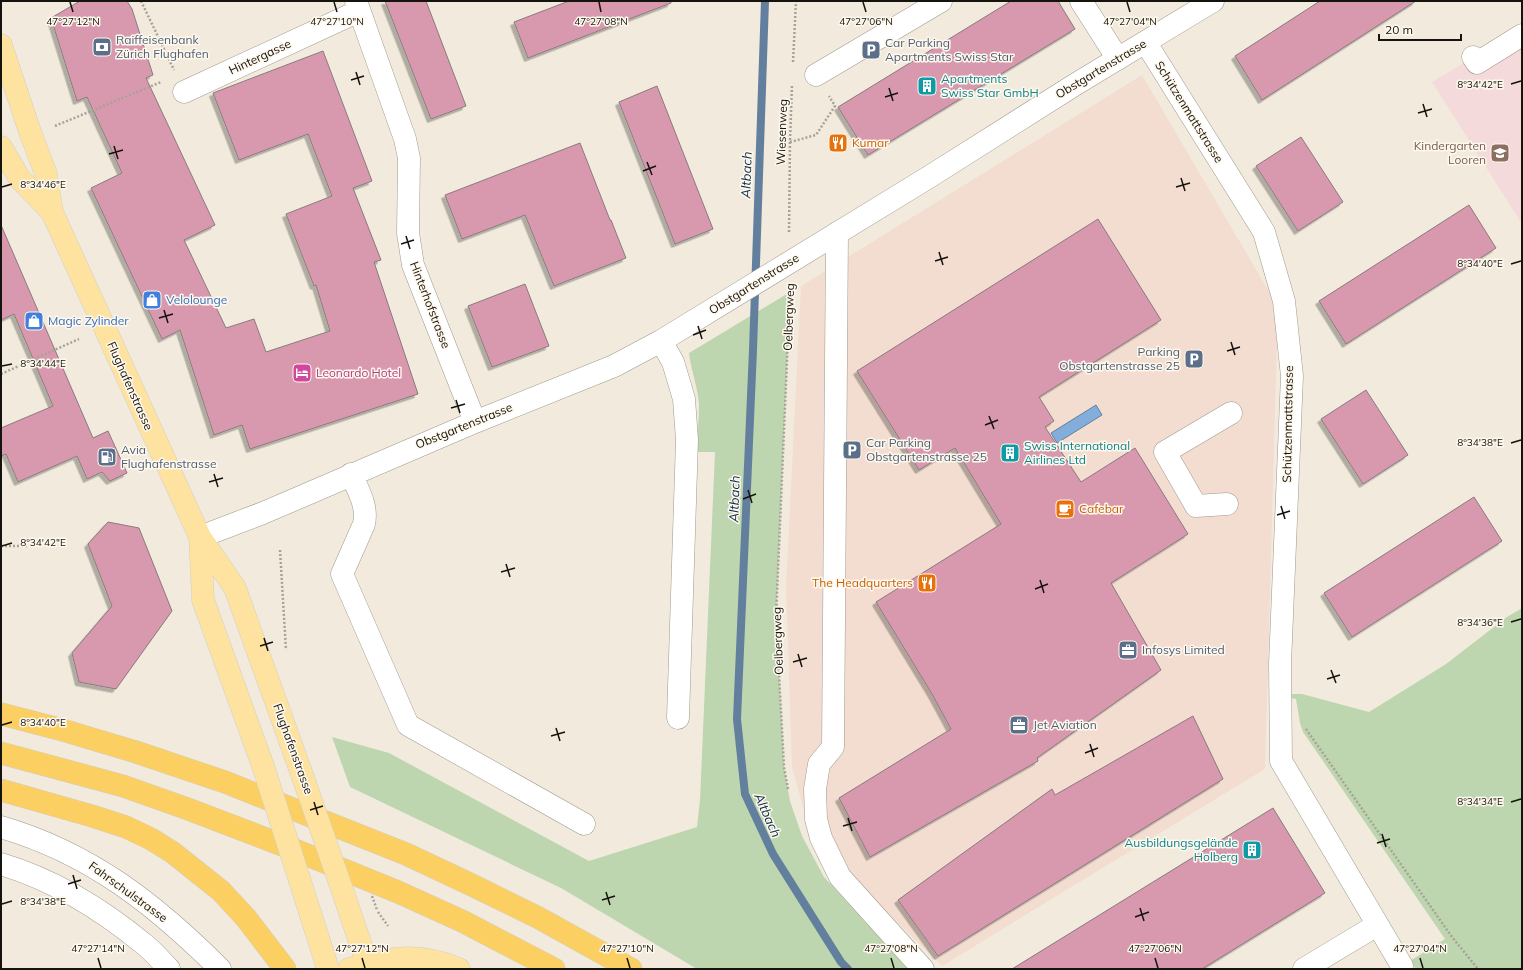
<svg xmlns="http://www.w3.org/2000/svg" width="1523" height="970" viewBox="0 0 1523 970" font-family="Mulish,sans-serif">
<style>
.commercial{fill:#f3ddd0}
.education{fill:#f5dadc}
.green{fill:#bed6af}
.water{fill:#83aedb;stroke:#62809e}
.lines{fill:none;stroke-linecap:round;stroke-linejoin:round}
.stream{stroke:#62809e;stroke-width:8}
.building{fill:#d899ae;stroke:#897a7e;filter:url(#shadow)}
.minor-casing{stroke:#a0998c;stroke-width:23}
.major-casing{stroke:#d0d0cf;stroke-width:23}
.highway-casing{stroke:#d0d0cf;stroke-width:23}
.path{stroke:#a7a297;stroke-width:2.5;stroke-dasharray:2 2;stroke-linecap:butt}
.minor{stroke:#fff;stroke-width:22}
.major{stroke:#fde2a0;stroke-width:22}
.highway{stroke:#fbcf61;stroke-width:22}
.major-bridge-casing{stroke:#d0d0cf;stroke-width:23;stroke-linecap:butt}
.path-bridge{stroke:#a7a297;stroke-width:2.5;stroke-dasharray:2 2;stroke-linecap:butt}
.major-bridge{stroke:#fde2a0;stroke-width:22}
.ticks{fill:none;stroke:#15130e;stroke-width:1.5}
.labels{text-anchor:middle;stroke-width:3;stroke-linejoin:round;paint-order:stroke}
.service-label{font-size:12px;fill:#4e5e75;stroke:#fef8ed;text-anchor:start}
.street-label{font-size:12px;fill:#15130e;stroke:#fef8ed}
.culture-label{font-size:12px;fill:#0d838f;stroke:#fef8ed;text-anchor:start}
.food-label{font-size:12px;fill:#c56008;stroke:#fef8ed;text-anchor:start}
.education-label{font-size:12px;fill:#785e54;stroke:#fef8ed;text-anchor:end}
.shop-label{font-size:12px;fill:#366cbe;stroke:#fef8ed;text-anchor:start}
.hotel-label{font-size:12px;fill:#b23c85;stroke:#fef8ed;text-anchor:start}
.water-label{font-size:13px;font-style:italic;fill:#0d2d4a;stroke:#fef8ed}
.ticks-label{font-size:10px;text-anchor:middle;fill:#15130e;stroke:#fef8ed;stroke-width:3;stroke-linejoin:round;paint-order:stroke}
</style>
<defs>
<filter id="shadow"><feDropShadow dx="-3.5" dy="3.5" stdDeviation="0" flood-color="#0004"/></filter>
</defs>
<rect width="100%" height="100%" fill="#f2ebdd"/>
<!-- commercial -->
<path class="commercial" d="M1142,75L1278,307L1265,769L942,966L845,872L807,821L792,767L786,586L801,286Z"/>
<!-- education -->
<path class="education" d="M1522,28V224L1432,82Z"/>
<!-- green -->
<path class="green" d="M790,292L776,617L784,767L790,801L802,836L824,877L908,969H697L561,888L350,787L332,737L389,753L589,861L697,827L700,800L715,452H697C697,436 699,420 699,405C698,387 691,371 689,353Z
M1522,608V969H1416L1410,961L1445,939L1303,732L1300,723L1296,699L1291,698V694H1302L1369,712L1446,664L1507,617Z"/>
<!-- water -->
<path class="water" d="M1096,405L1102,415L1057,443L1051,433Z"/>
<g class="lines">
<!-- stream -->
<path class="stream" d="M765,1L753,350L737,719L745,794L773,854L841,962L848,969"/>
</g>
<!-- building -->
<path class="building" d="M80,1H127L132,9L153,75L146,78L215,225L184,240L226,328L254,319L266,352L330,331L316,285L314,286L286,214L332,196L308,134L239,160L213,93L323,51L372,181L353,188L381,260L374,262L418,394L250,449L242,425L214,435L180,330L162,339L91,188L122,173L87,97L77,101L51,18Z
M385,1H426L466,106L431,119Z
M569,1H671V3L528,58L514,22Z
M1011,1H1058L1075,29L868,155L838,107Z
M1320,1H1416L1262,100L1235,56Z
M657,86L713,229L675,244L619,102Z
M1301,137L1343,202L1298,231L1256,166Z
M580,143L610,220H611L626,258L554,286L525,215L462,239L445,195Z
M1469,205L1496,248L1346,344L1319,301Z
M1098,219L1161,320L1039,397L1054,421L1045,427L1081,482L1135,448L1188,534L1111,583L1161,670L1037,758L1038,761L870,857L839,798L951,729L932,694L876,602L1001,524L955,448L919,470L857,371Z
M1,225L93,438L108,431L127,473L110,481L102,472L87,479L77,456L18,482L6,454L1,456V428L53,406L14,314L1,320Z
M525,284L549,346L492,367L468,306Z
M1366,390L1408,455L1363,484L1321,419Z
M1474,497L1502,541L1352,637L1324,593Z
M108,522L139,528L172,611L116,689L79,682L72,653L112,606L88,544Z
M1193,716L1223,779L938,956L898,900L1052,789L1055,795Z
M1273,808L1325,893L1202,969H1012Z"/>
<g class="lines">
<defs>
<path id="minor" d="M356,1L405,139L409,158L408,233L413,265L475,422
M1081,1L1118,59
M1146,43L1264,232L1284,301L1292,376L1280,664L1281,761L1402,966
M1473,57L1477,63L1522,35
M816,75L941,1
M184,92L359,11
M837,233L833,747L819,764L815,789L816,819L821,838L840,877L923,969
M661,341L673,362L684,399L687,440L678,718
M351,474C358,490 368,506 364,524L342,574L408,725L584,824
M1227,504L1196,506L1165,452L1231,413
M200,537L263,513L475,422L614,366L661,341L929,177L1076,84L1213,1
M1,827C90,853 155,904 220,969
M1,864C54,880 103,910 145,945C154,952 161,961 169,969
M1304,969L1377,925"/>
<path id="major" d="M1,45L29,129L46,174L52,212L200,537L235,588L305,783
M1,147L20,179L52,212
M200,537L203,600L263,766
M300,881L328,969
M346,901L369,969
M349,969C389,957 419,952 459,969"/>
<path id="highway" d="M1,714L59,729L136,752L225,782L406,854L474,886L539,918L631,969
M1,753L123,786L188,809L295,850L398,892L462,921L554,969
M1,790L92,816L126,827L151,839L172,852L221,891L246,918L285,969"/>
</defs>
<!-- minor casing -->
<use href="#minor" class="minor-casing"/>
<!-- major casing -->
<use href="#major" class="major-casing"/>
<!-- highway casing -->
<use href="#highway" class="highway-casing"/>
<!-- path -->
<path class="path" d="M141,1L174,70
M793,62L796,1
M55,126L161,82
M790,142L816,135L835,106L829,96
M789,232L790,142L792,85
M1,374L79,339
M1,546H28
M280,550L286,650
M1306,729L1452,937L1478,969
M788,789L784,767L776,617L790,291
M378,912L388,926"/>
<!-- minor -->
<use href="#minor" class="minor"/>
<!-- major -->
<use href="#major" class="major"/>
<!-- highway -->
<use href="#highway" class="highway"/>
<defs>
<path id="major-bridge" d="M263,766L300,881
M305,783L346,901"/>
</defs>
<!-- major-bridge casing -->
<use href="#major-bridge" class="major-bridge-casing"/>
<!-- path-bridge -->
<path class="path-bridge" d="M372,896L377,910"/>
<!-- major-bridge -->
<use href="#major-bridge" class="major-bridge"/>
</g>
<!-- ticks -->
<path class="ticks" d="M70,2L73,12M334,2L337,12M599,2L601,12M863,2L866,12M1127,2L1130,12M356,72L360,85M351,80L364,76M1511,84L1521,81M889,88L893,101M885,97L898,93M1423,104L1427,117M1418,113L1432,109M114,146L118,159M109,154L123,150M647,162L652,175M643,171L656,166M1181,178L1185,191M2,187L12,184M1176,187L1190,183M406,236L410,249M401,244L414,240M939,252L943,265M935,261L948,257M1511,264L1521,261M164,310L168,323M159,318L173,314M698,326L702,339M693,335L706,330M1231,342L1235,355M1227,351L1240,347M2,366L12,364M456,400L460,413M451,408L465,404M989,416L994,429M985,425L998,420M1511,443L1521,440M214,474L218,487M209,482L223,478M748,490L752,503M743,499L756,494M1281,506L1285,519M1277,515L1290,511M2,546L12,543M506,564L510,577M501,572L515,568M1040,580L1044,593M1035,589L1048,584M1511,622L1521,619M264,638L268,651M260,646L273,642M798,654L802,667M793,662L807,658M1331,670L1336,683M1327,679L1340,675M2,725L12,722M556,728L560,741M551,736L565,732M1090,744L1094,757M1085,753L1098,748M314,802L318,815M1511,802L1521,799M310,810L323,806M848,818L852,831M843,826L857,822M1382,834L1386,847M1377,843L1390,839M73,875L77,889M68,884L81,880M606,892L610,905M602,900L615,896M2,904L12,901M1140,908L1144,921M1135,917L1149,912M98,958L101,968M362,958L365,968M627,958L630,968M891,958L894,968M1155,958L1158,968M1420,958L1423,968"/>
<!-- icons -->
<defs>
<symbol id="bank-square" viewBox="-11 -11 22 22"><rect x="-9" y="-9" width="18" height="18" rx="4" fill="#5c6f8a" stroke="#fef8ed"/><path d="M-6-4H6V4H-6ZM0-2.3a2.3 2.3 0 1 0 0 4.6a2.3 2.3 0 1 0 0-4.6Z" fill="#fff"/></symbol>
<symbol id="parking-square" viewBox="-11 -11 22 22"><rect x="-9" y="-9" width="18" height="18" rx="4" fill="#5c6f8a" stroke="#fef8ed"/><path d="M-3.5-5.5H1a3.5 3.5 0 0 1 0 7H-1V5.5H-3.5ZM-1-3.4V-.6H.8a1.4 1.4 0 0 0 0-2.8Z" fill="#fff"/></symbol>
<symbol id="building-square" viewBox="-11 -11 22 22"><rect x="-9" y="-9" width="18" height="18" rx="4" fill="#0f9aa8" stroke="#fef8ed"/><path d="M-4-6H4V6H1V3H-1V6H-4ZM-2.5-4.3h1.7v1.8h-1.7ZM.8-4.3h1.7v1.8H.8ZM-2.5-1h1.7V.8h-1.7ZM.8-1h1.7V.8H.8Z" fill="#fff"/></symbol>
<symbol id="restaurant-square" viewBox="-11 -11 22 22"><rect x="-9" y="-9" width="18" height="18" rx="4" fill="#e8710a" stroke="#fef8ed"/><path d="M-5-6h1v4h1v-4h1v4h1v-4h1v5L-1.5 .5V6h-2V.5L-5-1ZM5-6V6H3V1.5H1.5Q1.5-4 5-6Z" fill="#fff"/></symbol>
<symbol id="school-square" viewBox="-11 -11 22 22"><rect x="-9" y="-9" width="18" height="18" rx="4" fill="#8d6e63" stroke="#fef8ed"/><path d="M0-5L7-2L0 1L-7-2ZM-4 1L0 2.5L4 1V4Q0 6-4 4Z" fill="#fff"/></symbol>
<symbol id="shop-square" viewBox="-11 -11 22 22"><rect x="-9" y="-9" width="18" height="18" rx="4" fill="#3f7fe0" stroke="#fef8ed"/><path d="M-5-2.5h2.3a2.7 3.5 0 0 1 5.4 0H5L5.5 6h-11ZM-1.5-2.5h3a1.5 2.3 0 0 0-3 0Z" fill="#fff"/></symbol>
<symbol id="hotel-square" viewBox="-11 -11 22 22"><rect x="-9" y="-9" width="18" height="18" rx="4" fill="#d1479c" stroke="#fef8ed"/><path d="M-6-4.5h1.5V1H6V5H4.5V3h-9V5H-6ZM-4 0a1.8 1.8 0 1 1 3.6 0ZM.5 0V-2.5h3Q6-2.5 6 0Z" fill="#fff"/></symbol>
<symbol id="fuel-square" viewBox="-11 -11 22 22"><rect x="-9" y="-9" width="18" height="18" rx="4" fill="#5c6f8a" stroke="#fef8ed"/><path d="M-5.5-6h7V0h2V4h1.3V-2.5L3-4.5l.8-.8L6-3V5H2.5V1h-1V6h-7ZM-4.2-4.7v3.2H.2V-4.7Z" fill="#fff"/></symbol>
<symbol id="cafe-square" viewBox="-11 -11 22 22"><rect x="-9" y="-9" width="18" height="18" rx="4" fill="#e8710a" stroke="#fef8ed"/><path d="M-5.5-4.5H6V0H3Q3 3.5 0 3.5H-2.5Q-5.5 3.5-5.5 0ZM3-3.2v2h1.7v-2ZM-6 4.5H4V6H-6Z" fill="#fff"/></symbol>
<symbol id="office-square" viewBox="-11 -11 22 22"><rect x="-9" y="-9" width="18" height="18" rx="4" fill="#5c6f8a" stroke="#fef8ed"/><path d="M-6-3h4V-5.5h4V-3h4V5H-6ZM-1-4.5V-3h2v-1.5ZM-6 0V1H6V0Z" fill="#fff"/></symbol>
</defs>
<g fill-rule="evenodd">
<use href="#bank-square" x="91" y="36" width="22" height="22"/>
<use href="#parking-square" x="860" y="39" width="22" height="22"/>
<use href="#building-square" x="916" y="75" width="22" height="22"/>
<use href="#restaurant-square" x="827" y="132" width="22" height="22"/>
<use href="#school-square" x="1489" y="142" width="22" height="22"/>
<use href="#shop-square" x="141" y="289" width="22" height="22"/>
<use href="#shop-square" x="23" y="310" width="22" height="22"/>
<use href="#parking-square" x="1183" y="348" width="22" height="22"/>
<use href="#hotel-square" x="291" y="362" width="22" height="22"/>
<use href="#parking-square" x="841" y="439" width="22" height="22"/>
<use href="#building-square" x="999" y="442" width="22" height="22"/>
<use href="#fuel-square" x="96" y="446" width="22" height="22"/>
<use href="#cafe-square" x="1054" y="498" width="22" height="22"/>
<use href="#restaurant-square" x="916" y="572" width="22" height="22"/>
<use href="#office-square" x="1117" y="639" width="22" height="22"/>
<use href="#office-square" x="1008" y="714" width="22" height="22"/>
<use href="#building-square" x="1241" y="839" width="22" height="22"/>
</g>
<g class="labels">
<!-- service labels -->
<g class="service-label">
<text x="116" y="44">Raiffeisenbank<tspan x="116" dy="14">Zürich Flughafen</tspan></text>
<text x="885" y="47">Car Parking<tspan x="885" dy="14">Apartments Swiss Star</tspan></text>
<text x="1180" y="356" text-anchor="end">Parking<tspan x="1180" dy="14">Obstgartenstrasse 25</tspan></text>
<text x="866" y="447">Car Parking<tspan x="866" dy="14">Obstgartenstrasse 25</tspan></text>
<text x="121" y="454">Avia<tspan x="121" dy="14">Flughafenstrasse</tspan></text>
<text x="1142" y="654">Infosys Limited</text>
<text x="1033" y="729">Jet Aviation</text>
</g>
<!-- street labels -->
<g class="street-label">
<text transform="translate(260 57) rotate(-25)" y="4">Hintergasse</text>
<text transform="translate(1101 69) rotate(-31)" y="4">Obstgartenstrasse</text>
<text transform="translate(1189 112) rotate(58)" y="4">Schützenmattstrasse</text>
<text transform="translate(782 132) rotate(-88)" y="4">Wiesenweg</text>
<text transform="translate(754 284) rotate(-32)" y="4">Obstgartenstrasse</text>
<text transform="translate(430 305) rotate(69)" y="4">Hinterhofstrasse</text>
<text transform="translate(789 317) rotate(-88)" y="4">Oelbergweg</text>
<text transform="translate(130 386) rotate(66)" y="4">Flughafenstrasse</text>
<text transform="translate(1288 424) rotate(-89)" y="4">Schützenmattstrasse</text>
<text transform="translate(464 426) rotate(-22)" y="4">Obstgartenstrasse</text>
<text transform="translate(778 641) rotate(-92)" y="4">Oelbergweg</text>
<text transform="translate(293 749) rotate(70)" y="4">Flughafenstrasse</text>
<text transform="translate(128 892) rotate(36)" y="4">Fahrschulstrasse</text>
</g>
<!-- culture labels -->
<g class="culture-label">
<text x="941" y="83">Apartments<tspan x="941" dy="14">Swiss Star GmbH</tspan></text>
<text x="1024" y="450">Swiss International<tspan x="1024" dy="14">Airlines Ltd</tspan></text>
<text x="1238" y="847" text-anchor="end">Ausbildungsgelände<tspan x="1238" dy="14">Holberg</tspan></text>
</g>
<!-- food labels -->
<g class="food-label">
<text x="852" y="147">Kumar</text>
<text x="1079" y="513">Cafebar</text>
<text x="913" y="587" text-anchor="end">The Headquarters</text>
</g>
<!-- education labels -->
<g class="education-label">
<text x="1486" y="150">Kindergarten<tspan x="1486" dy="14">Looren</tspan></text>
</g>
<!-- shop labels -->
<g class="shop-label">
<text x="166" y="304">Velolounge</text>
<text x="48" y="325">Magic Zylinder</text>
</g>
<!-- hotel labels -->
<g class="hotel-label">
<text x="316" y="377">Leonardo Hotel</text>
</g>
<!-- water labels -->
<g class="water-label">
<text transform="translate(746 175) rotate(-88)" y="5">Altbach</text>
<text transform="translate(734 499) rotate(-88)" y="5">Altbach</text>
<text transform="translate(768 815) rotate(66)" y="5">Altbach</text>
</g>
</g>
<g class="ticks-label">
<text x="73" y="25">47°27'12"N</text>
<text x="337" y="25">47°27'10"N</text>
<text x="601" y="25">47°27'08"N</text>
<text x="866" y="25">47°27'06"N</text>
<text x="1130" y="25">47°27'04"N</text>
<text x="1480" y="88">8°34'42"E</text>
<text x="43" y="188">8°34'46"E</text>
<text x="1480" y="267">8°34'40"E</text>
<text x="43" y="367">8°34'44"E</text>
<text x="1480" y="446">8°34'38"E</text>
<text x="43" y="546">8°34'42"E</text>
<text x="1480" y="626">8°34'36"E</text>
<text x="43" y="726">8°34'40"E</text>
<text x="1480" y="805">8°34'34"E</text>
<text x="43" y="905">8°34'38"E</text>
<text x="98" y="952">47°27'14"N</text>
<text x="362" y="952">47°27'12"N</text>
<text x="627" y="952">47°27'10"N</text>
<text x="891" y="952">47°27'08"N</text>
<text x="1155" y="952">47°27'06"N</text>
<text x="1420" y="952">47°27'04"N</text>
</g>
<!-- border -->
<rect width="1523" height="970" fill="none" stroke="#15130e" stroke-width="4"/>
<!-- scale -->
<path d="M1379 34v6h82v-6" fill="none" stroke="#15130e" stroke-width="2"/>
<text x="1385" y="34" font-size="12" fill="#15130e" stroke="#fef8ed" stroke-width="3" paint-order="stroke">20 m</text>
</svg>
